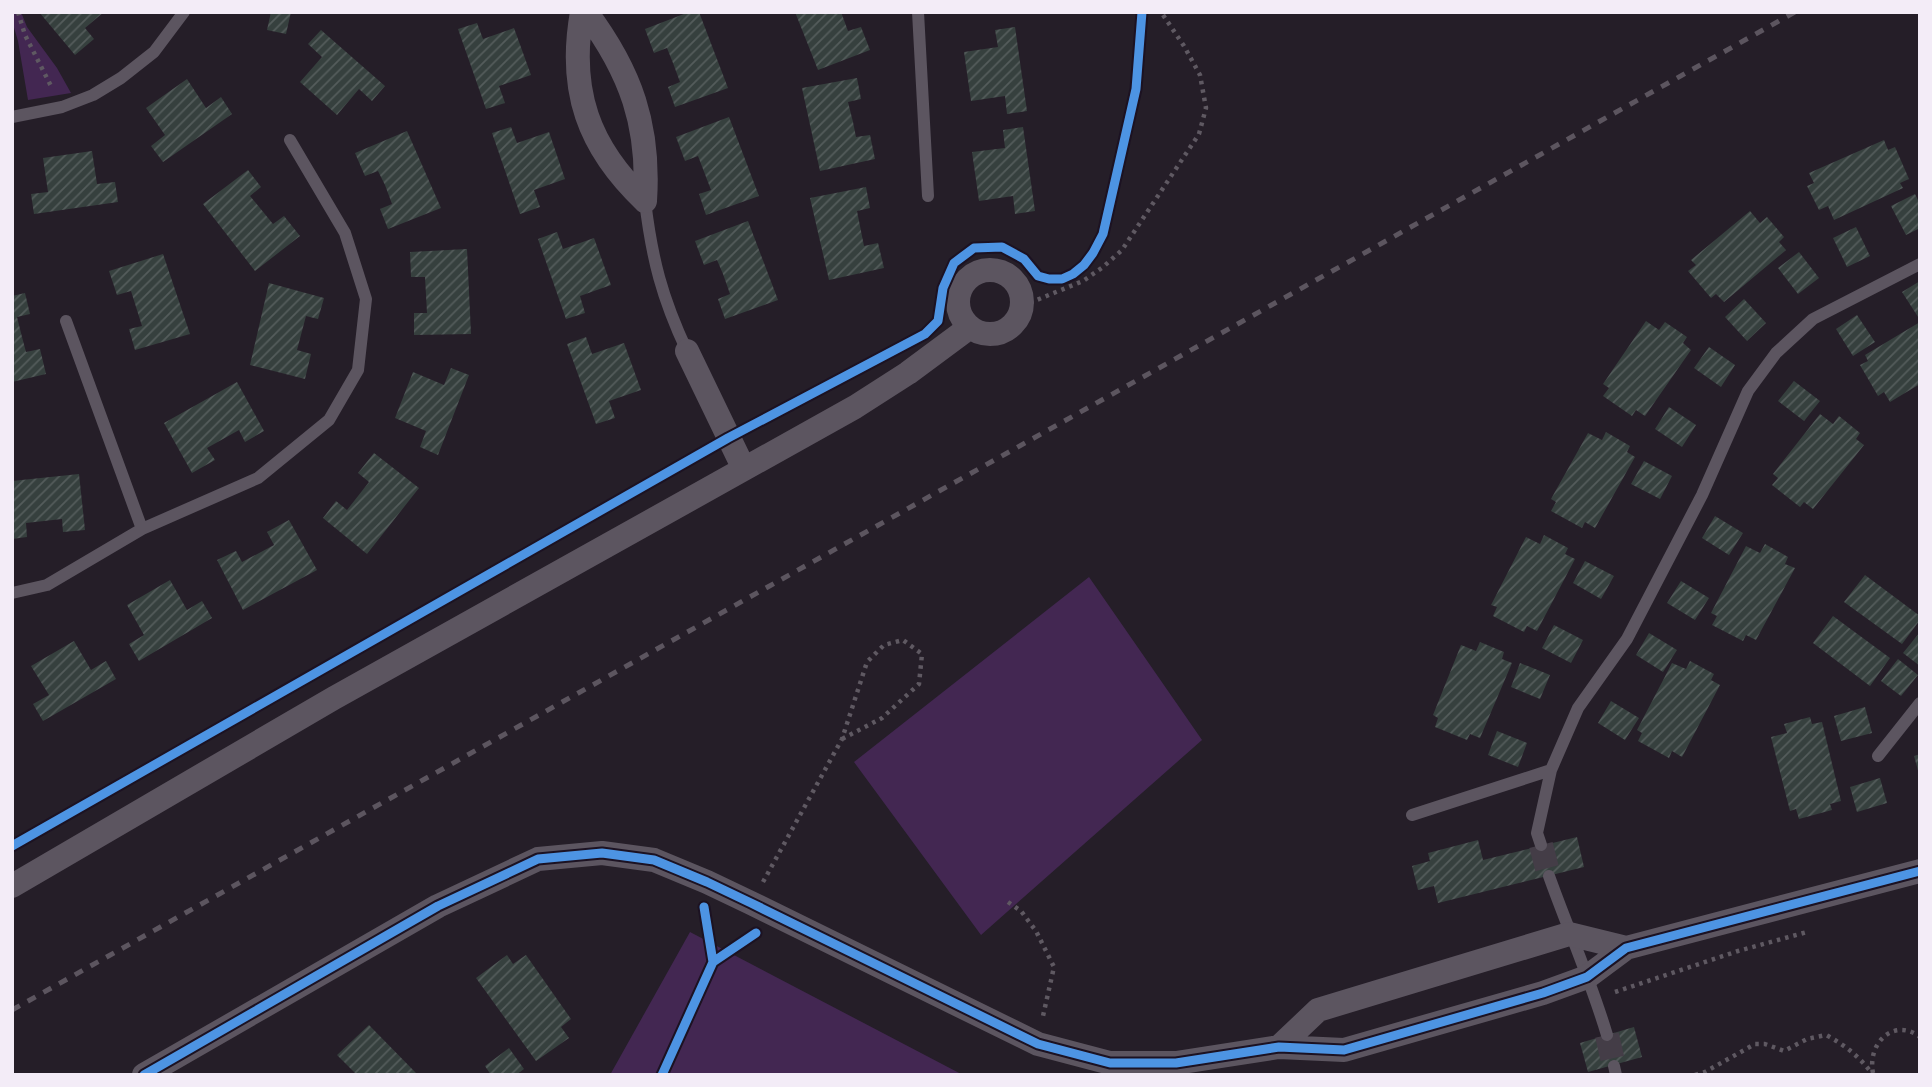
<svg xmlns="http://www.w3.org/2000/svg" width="1932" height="1087" viewBox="0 0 1932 1087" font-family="Montserrat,sans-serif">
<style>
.green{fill:#432752}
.building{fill:url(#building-hatch)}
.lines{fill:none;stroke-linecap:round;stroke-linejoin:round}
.street-tunnel{stroke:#443d47;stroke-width:24;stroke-dasharray:24 12;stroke-linecap:butt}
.path{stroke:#5f5962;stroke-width:4.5;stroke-dasharray:3.5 5;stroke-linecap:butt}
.lane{stroke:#5c5560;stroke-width:12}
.street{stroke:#5c5560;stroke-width:24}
.rail{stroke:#5c555f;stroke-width:5;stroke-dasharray:9 9;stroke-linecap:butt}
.cycleway-casing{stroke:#1c1222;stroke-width:13}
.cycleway{stroke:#4d94e3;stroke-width:9}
</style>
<defs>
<pattern id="building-hatch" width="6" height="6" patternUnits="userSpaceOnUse" patternTransform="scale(1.75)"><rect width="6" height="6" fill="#36403e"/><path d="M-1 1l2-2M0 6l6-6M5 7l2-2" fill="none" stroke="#545c5b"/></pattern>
</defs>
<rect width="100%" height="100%" fill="#251e28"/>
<!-- green -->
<path class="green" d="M12,12H21L27,27L57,68L71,93L28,100L18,41L12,21Z
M1089,577L1202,740L981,935L854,762Z
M690,932L963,1075H610Z"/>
<!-- building -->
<path class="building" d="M39,12H104L85,28L94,39L75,55Z
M271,12H291L286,34L267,30Z
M689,12H699L728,88L675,107L668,87L680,82L673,63L667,48L654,53L645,29Z
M795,12H841L848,31L861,27L870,50L818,70Z
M477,23L483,39L514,28L531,75L499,86L505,103L486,109L458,29Z
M1015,27L1027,111L1007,114L1005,96L971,101L964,52L998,47L995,30Z
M321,30L385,86L372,101L359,89L337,115L300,82L322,57L308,44Z
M857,78L861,99L848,102L853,122L856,137L870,135L875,159L820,171L802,88Z
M187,79L206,108L221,97L232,114L163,162L151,146L165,135L146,108Z
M729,117L759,196L706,215L699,194L711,190L698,156L685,161L676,137Z
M511,127L517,143L549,132L565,179L534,190L540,207L520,214L492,133Z
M1023,127L1035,211L1015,214L1013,196L979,201L972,152L1005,148L1003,130Z
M407,131L441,208L388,229L380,209L392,204L385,185L378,171L365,176L355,153Z
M1884,140L1888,150L1895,147L1909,179L1900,183L1903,188L1834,220L1828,206L1819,210L1807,186L1814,183L1809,173Z
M92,151L97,184L115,182L118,202L34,214L31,194L48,192L43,158Z
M248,170L261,187L250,196L273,224L284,216L300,236L255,271L203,204Z
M866,187L870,208L857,211L864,246L878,243L884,268L829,280L810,198Z
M1915,194L1920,204V228L1906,235L1891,206Z
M1750,211L1760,223L1767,217L1784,237L1779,242L1786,250L1724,302L1716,294L1711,298L1688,271L1696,265L1691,260Z
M748,221L778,300L725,319L718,299L730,294L723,274L717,260L704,265L695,241Z
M1856,227L1870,256L1847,267L1833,238Z
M557,232L563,249L594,238L611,285L580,296L585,313L566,319L538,239Z
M467,249L471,334L414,335V313H427L425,277H411L410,252Z
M1799,252L1819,278L1798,294L1778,268Z
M163,254L190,334L135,350L129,329L142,326L131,291L117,295L109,271Z
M1920,281V320L1902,292Z
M269,283L324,298L318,319L306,316L297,350L311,354L305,379L250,365Z
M25,293L30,314L17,317L22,337L26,352L40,349L46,374L12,382V296Z
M1744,299L1766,323L1747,341L1725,317Z
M1857,315L1875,342L1853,356L1836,329Z
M1646,321L1659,330L1665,322L1687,337L1683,343L1691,350L1645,416L1636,410L1632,416L1603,396L1609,388L1603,384Z
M1920,322V384L1890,402L1884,392L1878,396L1860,365L1868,361L1865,355Z
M586,337L592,354L624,343L641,390L609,401L615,418L596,424L567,344Z
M1709,347L1735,365L1721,387L1694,368Z
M451,368L469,375L438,455L420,447L426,431L395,418L413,372L444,385Z
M1794,381L1820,401L1804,421L1778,401Z
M237,382L264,431L245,442L239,430L207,448L215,460L192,473L164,423Z
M1669,407L1696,425L1682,447L1655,429Z
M1820,414L1833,424L1839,416L1860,433L1856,439L1864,445L1813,509L1804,502L1800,507L1772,485L1778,478L1773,474Z
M1606,432L1630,446L1627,452L1635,457L1595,528L1585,522L1582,528L1551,511L1556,502L1551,499L1588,433L1602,440Z
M374,453L419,488L367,554L323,518L336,501L347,510L369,482L358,473Z
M1644,461L1672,476L1660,499L1631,484Z
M79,474L85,530L63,532L62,519L26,523L27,537L12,539V481Z
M1715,516L1743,533L1729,555L1702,538Z
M289,520L317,570L243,610L217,560L236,551L242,562L274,545L267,532Z
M1544,535L1568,548L1565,554L1575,559L1537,631L1527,626L1524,632L1493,616L1497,607L1491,605L1526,537L1540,544Z
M1765,544L1788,557L1785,564L1795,568L1756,640L1746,635L1743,641L1712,625L1717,616L1711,613L1746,546L1760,553Z
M1585,561L1614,576L1601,599L1573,583Z
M1865,575L1920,616V620L1902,644L1844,602Z
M170,580L187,610L202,601L212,618L139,661L129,644L144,635L127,605Z
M1681,581L1709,598L1695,620L1667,603Z
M1833,616L1890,658L1870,686L1813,643Z
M1554,625L1583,640L1571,663L1542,648Z
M1920,632V666L1903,653Z
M1649,633L1677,650L1663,672L1636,655Z
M74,641L91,670L106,661L116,679L43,721L33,704L49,695L31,666Z
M1480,642L1504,652L1502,659L1512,663L1480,738L1470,734L1467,740L1435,727L1438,718L1433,715L1461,645L1476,651Z
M1898,659L1918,675L1901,696L1881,681Z
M1690,661L1714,674L1711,680L1720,685L1682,757L1672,751L1669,758L1638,741L1642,733L1637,730L1672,663L1686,669Z
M1520,663L1550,675L1540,699L1511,687Z
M1611,701L1639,718L1625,740L1598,723Z
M1865,707L1872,733L1841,741L1834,716Z
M1810,717L1812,724L1822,722L1841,801L1830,804L1832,810L1799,819L1796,809L1790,811L1771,737L1787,733L1784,724Z
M1497,731L1527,743L1518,767L1488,755Z
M1920,754V774H1919L1914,756Z
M1880,778L1887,803L1857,812L1850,787Z
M1577,837L1584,867L1438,903L1434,886L1418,890L1412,866L1430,861L1428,853L1478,840L1483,860Z
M507,955L513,964L526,955L571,1019L561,1027L569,1038L536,1061L476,978Z
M369,1025L416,1073L414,1075H357L337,1055Z
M1634,1027L1642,1057L1588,1072L1580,1043Z
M509,1048L524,1069L516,1075H491L485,1066Z"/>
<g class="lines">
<!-- street-tunnel -->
<path class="street-tunnel" d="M1541,845L1549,876
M1607,1035L1614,1066"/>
<!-- path -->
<path class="path" d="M18,12L25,35L52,88
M1022,306L1083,281L1103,267L1122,250L1199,134L1206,108L1200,75L1184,46L1161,12
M763,882L842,739L867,662L884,645L903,640L922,654L919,684L882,718L842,739
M1008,902L1021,911L1036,931L1054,967L1043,1016
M1615,992L1738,951L1807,932
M1873,1073C1867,1043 1894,1017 1920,1037
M1695,1075L1705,1072L1755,1044H1765L1784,1051L1807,1039L1826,1035C1845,1045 1860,1057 1873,1075"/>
<!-- lane -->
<path class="lane" d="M918,12L928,196
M12,117L62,107L93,95L121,78L154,52L184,12
M645,201C652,259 662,298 687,351
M66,321L142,529
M12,593L47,585L142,529L258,478L329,420L358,370L366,299L345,233L290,140
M1878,756L1920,703
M1412,815L1551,770
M1541,845L1537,833L1551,770L1578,708L1627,639L1702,495L1748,391L1776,353L1813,319L1920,264
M1549,876C1568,929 1591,981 1607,1035
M1614,1066L1616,1075"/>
<!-- street -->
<path class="street" d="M582,12C568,90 588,147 645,201
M586,12C631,72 650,126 645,201
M958 302a32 32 0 1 1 64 0a32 32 0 1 1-64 0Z
M687,351L744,469
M12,886L334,698L855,407L908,373L970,327
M1279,1047L1318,1010L1569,934L1626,948
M144,1075L438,906L538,859L602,853L654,860L707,882L751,903L1038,1044L1110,1063H1176L1279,1047L1344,1050L1543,993L1587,977L1626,948L1920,871"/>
<!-- rail -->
<path class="rail" d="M12,1010L1795,12"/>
<defs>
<path id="cycleway" d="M12,846L728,438L925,334L938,321L943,288L954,263L974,248L1002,247L1024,259L1038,276L1049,279H1062L1073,274L1084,265L1093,253L1103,234L1136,89L1142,12
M704,907L713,962L756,933
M144,1075L438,906L538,859L602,853L654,860L707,882L751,903L1038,1044L1110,1063H1176L1279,1047L1344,1050L1543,993L1587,977L1626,948L1920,871
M662,1075L713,962"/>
</defs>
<!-- cycleway casing -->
<use href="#cycleway" class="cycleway-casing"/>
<!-- cycleway -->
<use href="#cycleway" class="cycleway"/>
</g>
<!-- border -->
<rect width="1932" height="1087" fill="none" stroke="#f3ecf7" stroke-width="28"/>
</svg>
